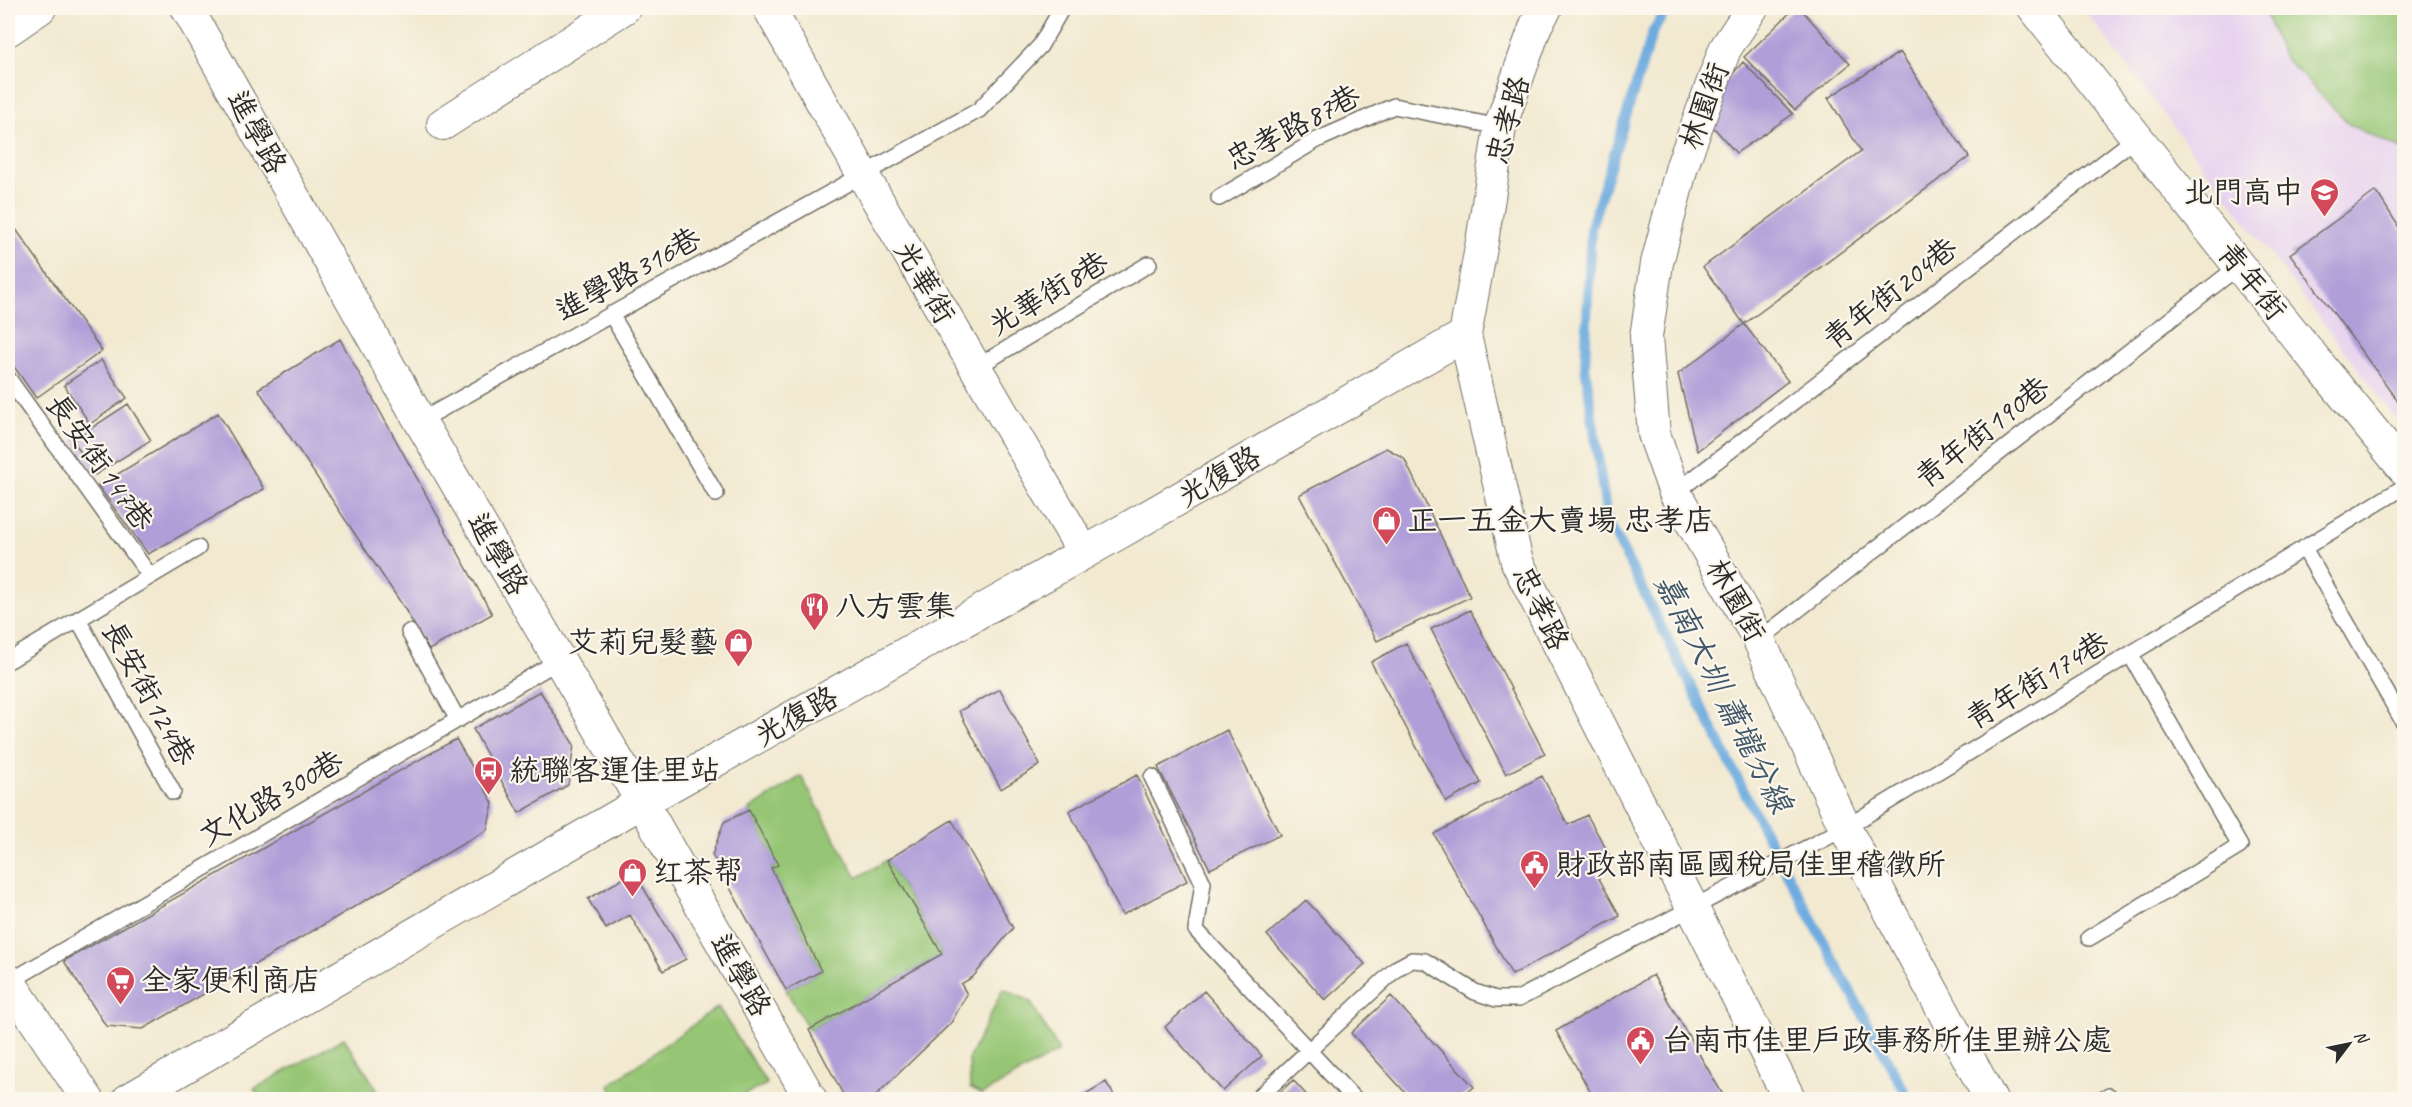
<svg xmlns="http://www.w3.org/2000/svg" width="2412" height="1107" viewBox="0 0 2412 1107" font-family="Caveat,'LXGW WenKai TC',sans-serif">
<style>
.built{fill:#e7d2ef}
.green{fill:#96c675;stroke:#607850;stroke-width:1.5}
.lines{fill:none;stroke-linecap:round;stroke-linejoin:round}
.stream{stroke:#6dabdf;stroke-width:10}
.building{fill:#af9ed8}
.lane-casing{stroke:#716e65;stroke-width:18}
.street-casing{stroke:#716e65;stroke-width:34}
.lane{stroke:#fff;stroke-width:15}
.street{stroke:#fff;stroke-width:32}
.labels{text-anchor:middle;stroke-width:4.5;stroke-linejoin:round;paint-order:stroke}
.street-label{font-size:30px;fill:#2b2b2b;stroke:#fbf7ec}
.poi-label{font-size:30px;fill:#2b2b2b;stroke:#fbf7ec;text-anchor:start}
.water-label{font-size:32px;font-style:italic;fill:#42586a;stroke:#fbf7ec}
</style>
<rect width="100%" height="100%" fill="#fbf7ec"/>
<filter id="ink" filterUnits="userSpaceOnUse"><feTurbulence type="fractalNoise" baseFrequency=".0167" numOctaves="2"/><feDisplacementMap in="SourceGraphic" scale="12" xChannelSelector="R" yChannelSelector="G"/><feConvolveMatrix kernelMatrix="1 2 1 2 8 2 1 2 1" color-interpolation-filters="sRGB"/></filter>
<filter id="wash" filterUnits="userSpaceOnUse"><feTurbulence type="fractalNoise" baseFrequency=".008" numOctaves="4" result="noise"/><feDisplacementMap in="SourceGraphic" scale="24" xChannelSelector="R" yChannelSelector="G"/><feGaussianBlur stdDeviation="1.35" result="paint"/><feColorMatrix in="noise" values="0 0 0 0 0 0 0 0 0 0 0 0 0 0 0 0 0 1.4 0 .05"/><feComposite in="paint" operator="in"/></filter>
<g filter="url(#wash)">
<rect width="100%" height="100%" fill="#f2e9d0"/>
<!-- built -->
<path class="built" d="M2083,8H2404V429Z"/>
<!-- green -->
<path class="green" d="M2263,8H2404V150L2351,126L2282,55Z
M801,776L857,878L887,860L942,954L809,1030L786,990L821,971L771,868L777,865L749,810Z
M1003,989L1030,1001L1059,1051L981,1095L970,1088L969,1058Z
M718,1007L767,1084L736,1099H616L609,1085Z
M344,1038L383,1099H261L254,1089Z"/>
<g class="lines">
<!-- stream -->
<path class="stream" d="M1668,8L1653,31L1591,227L1585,366L1607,519L1758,819L1909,1100"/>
</g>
<g id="blocks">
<!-- building -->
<path class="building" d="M1795,8H1800L1850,64L1795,110L1744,57Z
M1900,52L1969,157L1744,324L1703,267L1861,151L1828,98Z
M1743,62L1793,114L1736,153L1707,120L1721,87Z
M2376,191L2404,235V409L2290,254Z
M8,218L102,351L36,398L8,358Z
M1744,324L1788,381L1697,451L1678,374Z
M340,339L492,614L429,650L403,606L258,389Z
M101,360L127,398L90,424L64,385Z
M128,404L151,440L95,475L73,440Z
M218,413L264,489L148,554L98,486Z
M1386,448L1404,458L1470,597L1377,641L1299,495Z
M1470,610L1545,754L1506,774L1431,629Z
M1406,643L1481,783L1446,802L1371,662Z
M1000,689L1040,765L1001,789L959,711Z
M540,691L574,745L568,785L519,813L473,729Z
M1227,730L1280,835L1210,869L1158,767Z
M456,739L493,803L487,830L143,1029L106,1026L64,961Z
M1137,775L1187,881L1122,915L1069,811Z
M1542,776L1568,825L1587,815L1609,854L1591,864L1620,916L1512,975L1434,834Z
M749,810L778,865L771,868L821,971L786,990L712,855L724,822Z
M952,820L1013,928L973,977L961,984L967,994L951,1023L871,1100H846L809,1030L942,954L887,860Z
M634,872L686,959L663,971L630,915L606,929L588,899Z
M1306,900L1365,964L1325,1000L1267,935Z
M1653,975L1726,1100H1595L1556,1031Z
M1204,991L1262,1056L1223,1091L1165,1027Z
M1391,996L1474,1087L1459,1100H1412L1351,1033Z
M1293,1080L1311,1100H1272Z
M1106,1082L1117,1100H1075Z"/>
</g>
</g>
<g filter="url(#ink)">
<use href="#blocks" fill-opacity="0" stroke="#716e65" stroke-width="1.5"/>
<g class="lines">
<defs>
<path id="lane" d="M1219,198L1317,140L1394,106L1500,127
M611,314L716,494
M975,368L1149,264
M8,378L150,576
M420,421L979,110L1040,46L1062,8
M1675,493L2137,137
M2304,548L2404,723
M78,619L173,792
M409,632L458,720
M1759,640L2239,266
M8,661L198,548
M1152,777L1203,883L1196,930L1355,1100
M2089,938L2240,846L2130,654
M9,982L560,660
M1256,1100L1397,968L1412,960L1425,961L1475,992L1496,999H1518L1845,828L2404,487
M2102,1100L2109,1096"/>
<path id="street" d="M187,8L420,421L642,802L811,1100
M769,8L863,175L1084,553
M1546,8L1536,25L1500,127L1482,242L1465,335L1517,562L1790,1100
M1752,8L1725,49L1682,166L1657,263L1646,337L1654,434L1675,493L1759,640L1845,828L1991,1100
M2034,8L2239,266L2404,469
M8,30L40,8
M443,124L624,8
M8,980L88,1100
M128,1100L642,802L1084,553L1465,335"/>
</defs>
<!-- lane casing -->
<use href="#lane" class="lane-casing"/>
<!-- street casing -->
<use href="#street" class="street-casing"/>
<!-- lane -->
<use href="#lane" class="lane"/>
<!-- street -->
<use href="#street" class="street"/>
</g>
</g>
<!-- icons -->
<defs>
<symbol id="school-pin" viewBox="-11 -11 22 30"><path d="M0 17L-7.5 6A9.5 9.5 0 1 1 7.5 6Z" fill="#d1495b" stroke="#fbf7ec"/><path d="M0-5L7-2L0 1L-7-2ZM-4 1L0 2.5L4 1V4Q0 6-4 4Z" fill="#fff"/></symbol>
<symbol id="shop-pin" viewBox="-11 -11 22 30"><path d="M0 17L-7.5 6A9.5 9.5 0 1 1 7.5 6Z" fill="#d1495b" stroke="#fbf7ec"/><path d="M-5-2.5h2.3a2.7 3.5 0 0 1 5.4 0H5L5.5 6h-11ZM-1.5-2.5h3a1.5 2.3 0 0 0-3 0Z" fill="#fff"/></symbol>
<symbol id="restaurant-pin" viewBox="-11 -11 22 30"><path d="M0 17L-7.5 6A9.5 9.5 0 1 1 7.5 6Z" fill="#d1495b" stroke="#fbf7ec"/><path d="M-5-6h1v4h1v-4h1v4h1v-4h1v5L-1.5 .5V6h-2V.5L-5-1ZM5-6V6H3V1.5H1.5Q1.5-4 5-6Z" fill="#fff"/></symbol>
<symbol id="bus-pin" viewBox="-11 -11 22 30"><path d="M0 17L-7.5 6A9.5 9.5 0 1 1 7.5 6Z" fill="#d1495b" stroke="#fbf7ec"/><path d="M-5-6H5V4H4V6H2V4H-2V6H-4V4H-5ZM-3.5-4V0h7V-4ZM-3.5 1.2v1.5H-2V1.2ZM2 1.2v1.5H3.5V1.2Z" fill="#fff"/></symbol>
<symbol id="civic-pin" viewBox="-11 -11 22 30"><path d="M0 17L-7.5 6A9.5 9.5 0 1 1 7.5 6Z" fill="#d1495b" stroke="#fbf7ec"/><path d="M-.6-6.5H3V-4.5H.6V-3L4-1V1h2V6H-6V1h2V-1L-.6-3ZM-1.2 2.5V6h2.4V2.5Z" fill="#fff"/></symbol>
<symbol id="supermarket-pin" viewBox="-11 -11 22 30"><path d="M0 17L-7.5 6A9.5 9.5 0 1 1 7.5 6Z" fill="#d1495b" stroke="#fbf7ec"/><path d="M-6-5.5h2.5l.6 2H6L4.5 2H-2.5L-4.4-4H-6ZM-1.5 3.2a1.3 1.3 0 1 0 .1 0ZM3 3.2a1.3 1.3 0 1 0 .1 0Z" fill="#fff"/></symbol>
</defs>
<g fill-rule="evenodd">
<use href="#school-pin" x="2308" y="176" width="33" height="45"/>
<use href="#shop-pin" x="1370" y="504" width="33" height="45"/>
<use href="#restaurant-pin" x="798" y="590" width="33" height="45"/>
<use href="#shop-pin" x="722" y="626" width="33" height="45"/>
<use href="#bus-pin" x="472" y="754" width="33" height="45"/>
<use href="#civic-pin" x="1518" y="848" width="33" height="45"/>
<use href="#shop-pin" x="616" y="856" width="33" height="45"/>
<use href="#supermarket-pin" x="104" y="964" width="33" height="45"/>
<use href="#civic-pin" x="1624" y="1024" width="33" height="45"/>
</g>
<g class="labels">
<!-- street labels -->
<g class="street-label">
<text transform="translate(1704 106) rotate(-70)" y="10">林園街</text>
<text transform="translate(1508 120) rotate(-75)" y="10">忠孝路</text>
<text transform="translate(1293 127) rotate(-28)" y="10">忠孝路87巷</text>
<text transform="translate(257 132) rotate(61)" y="10">進學路</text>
<text transform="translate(628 274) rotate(-29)" y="10">進學路316巷</text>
<text transform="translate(2252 281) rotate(51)" y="10">青年街</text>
<text transform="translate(925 282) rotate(60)" y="10">光華街</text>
<text transform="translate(1048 293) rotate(-31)" y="10">光華街8巷</text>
<text transform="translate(1890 293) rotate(-38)" y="10">青年街204巷</text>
<text transform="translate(1982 432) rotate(-38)" y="10">青年街190巷</text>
<text transform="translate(100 462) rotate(54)" y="10">長安街147巷</text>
<text transform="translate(1219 476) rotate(-30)" y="10">光復路</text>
<text transform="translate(498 554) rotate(60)" y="10">進學路</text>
<text transform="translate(1736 600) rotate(61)" y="10">林園街</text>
<text transform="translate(1541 608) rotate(64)" y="10">忠孝路</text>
<text transform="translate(2037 680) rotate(-31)" y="10">青年街174巷</text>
<text transform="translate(149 693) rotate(61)" y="10">長安街124巷</text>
<text transform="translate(796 716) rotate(-29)" y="10">光復路</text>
<text transform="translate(271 798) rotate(-30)" y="10">文化路300巷</text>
<text transform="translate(741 975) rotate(60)" y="10">進學路</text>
</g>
<!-- poi labels -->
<g class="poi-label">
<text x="2303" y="202" text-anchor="end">北門高中</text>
<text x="1407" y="530">正一五金大賣場 忠孝店</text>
<text x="835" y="616">八方雲集</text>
<text x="718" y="652" text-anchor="end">艾莉兒髮藝</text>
<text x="510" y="780">統聯客運佳里站</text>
<text x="1556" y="874">財政部南區國稅局佳里稽徵所</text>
<text x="653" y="882">红茶帮</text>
<text x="141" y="990">全家便利商店</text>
<text x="1662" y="1050">台南市佳里戶政事務所佳里辦公處</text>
</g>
<!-- water labels -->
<g class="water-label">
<text transform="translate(1724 693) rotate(63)" y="11">嘉南大圳 蕭壠分線</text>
</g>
</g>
<!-- margin -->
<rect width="2412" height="1107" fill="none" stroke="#fbf7ec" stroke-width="30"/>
<!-- north arrow -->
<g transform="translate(2349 1044) rotate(58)" stroke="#fbf7ec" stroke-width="4.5" paint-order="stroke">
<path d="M0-4.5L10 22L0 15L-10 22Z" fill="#2b2b2b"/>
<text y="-9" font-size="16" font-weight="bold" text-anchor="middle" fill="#2b2b2b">N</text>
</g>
</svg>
